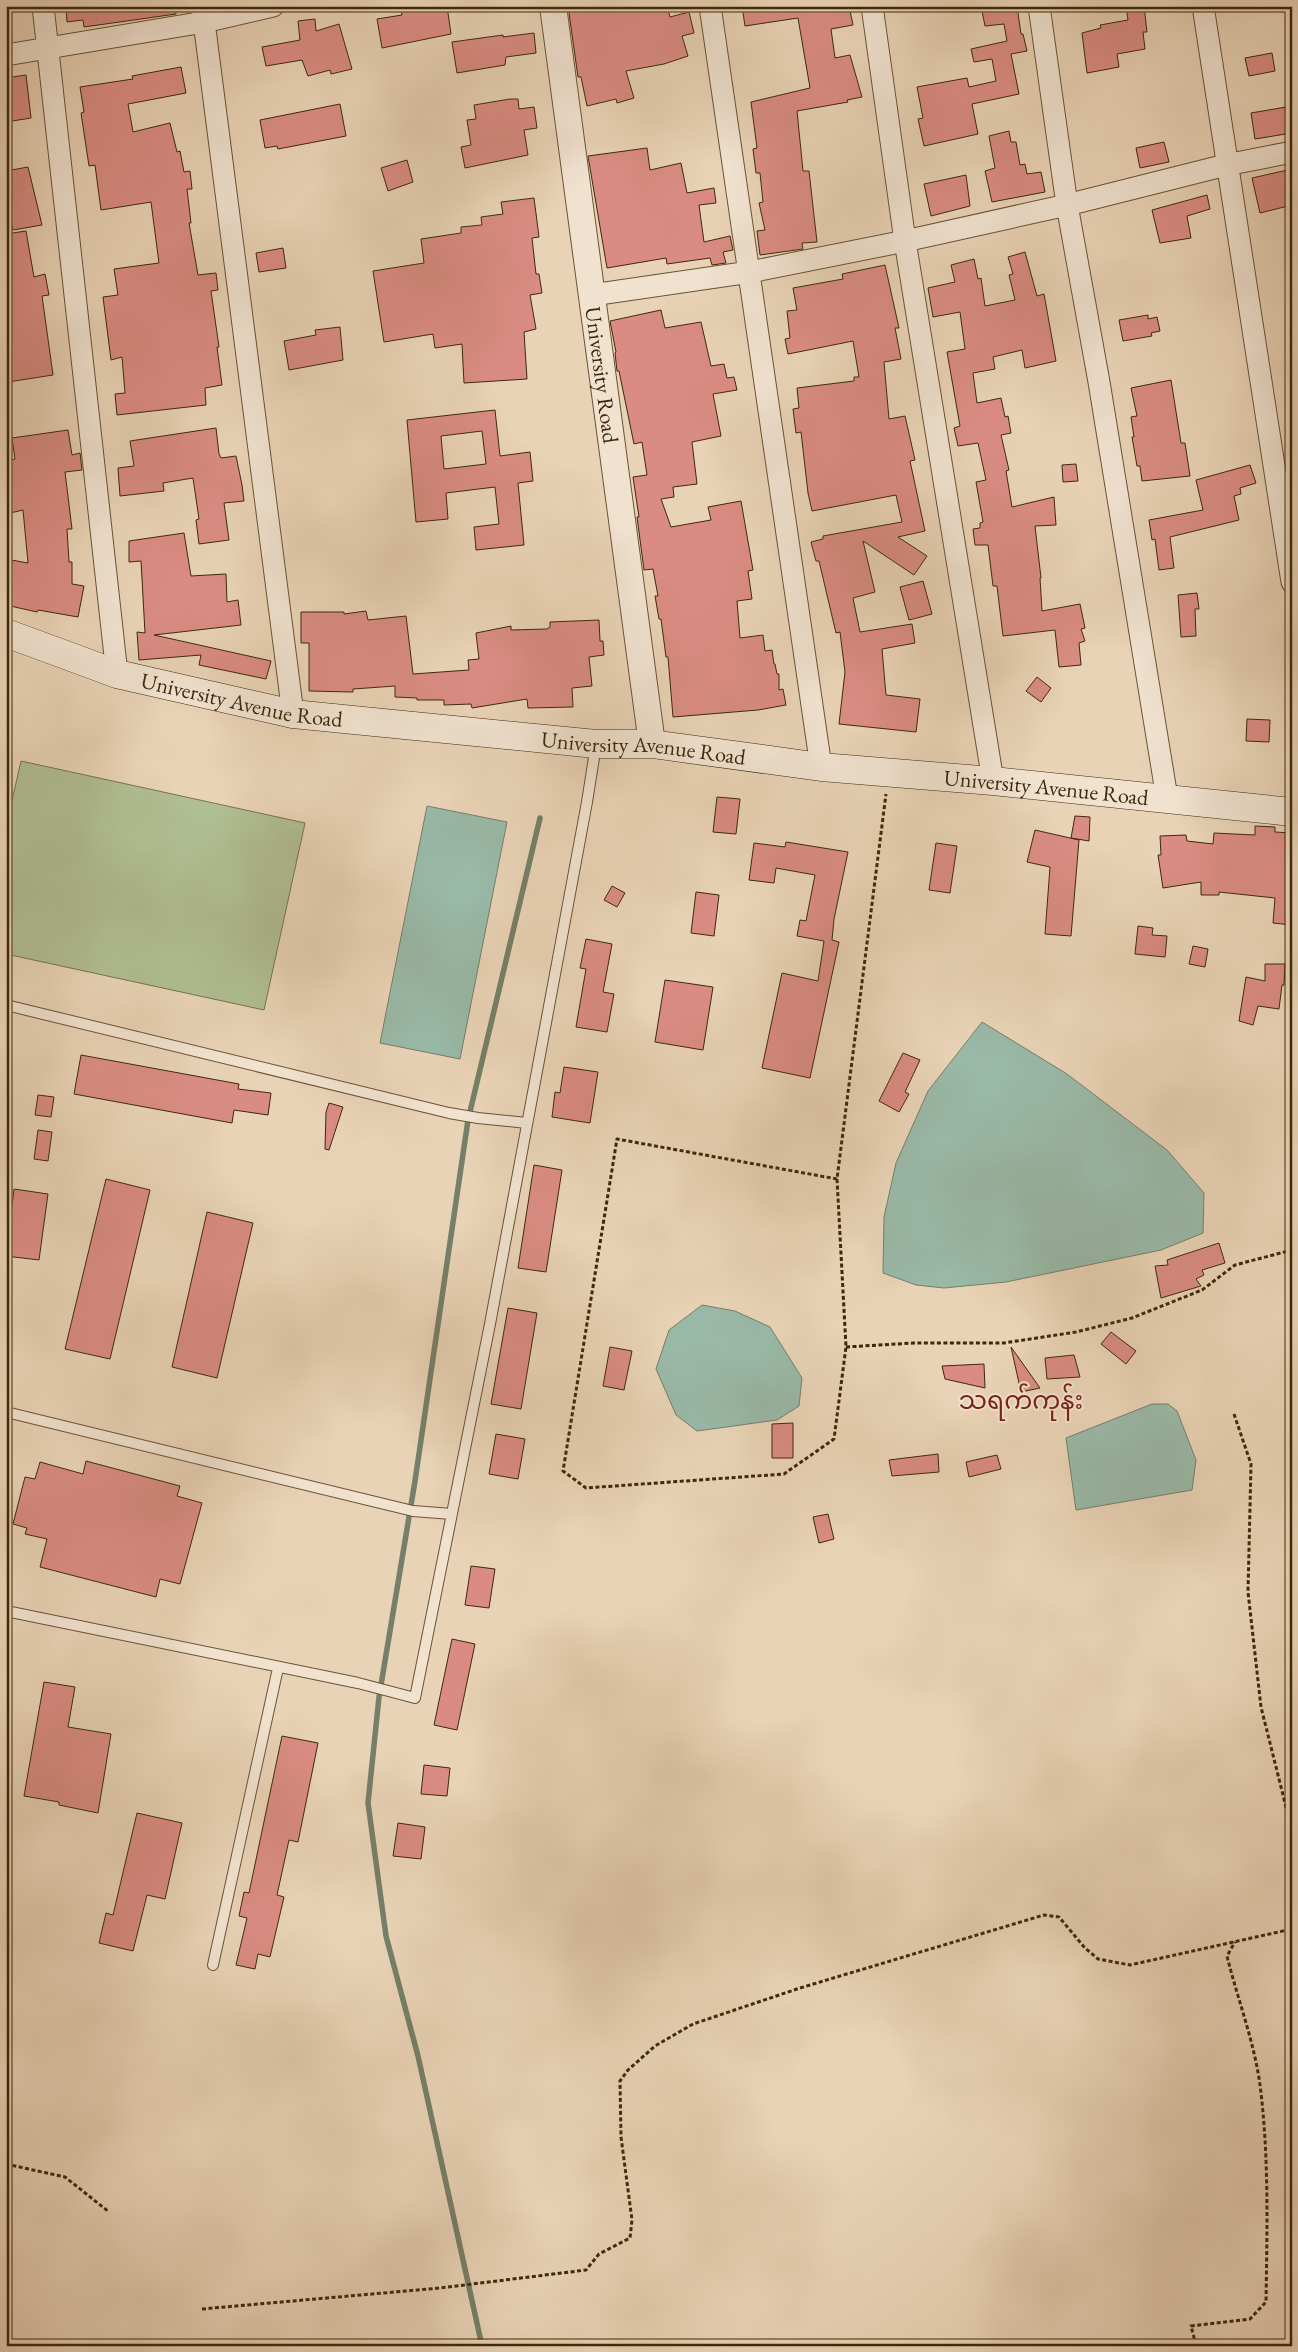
<svg xmlns="http://www.w3.org/2000/svg" width="1298" height="2352" viewBox="0 0 1298 2352" font-family="'EB Garamond','Noto Sans Myanmar',serif">
<style>
.green{fill:#b0be93;stroke:#77734f}
.water{fill:#99b9a8;stroke:#757f69}
.lines{fill:none;stroke-linecap:round;stroke-linejoin:round}
.stream{stroke:#757f69;stroke-width:5.5}
.building{fill:#da8c84;stroke:#3e280b;fill-rule:evenodd}
.service-casing{stroke:#695336;stroke-width:12}
.minor-casing{stroke:#695336;stroke-width:23}
.tertiary-casing{stroke:#695336;stroke-width:28}
.secondary-casing{stroke:#3e280b;stroke-width:29}
.path{stroke:#3e280b;stroke-width:3;stroke-dasharray:4 2.5;stroke-linecap:butt}
.service{stroke:#f1e2d0;stroke-width:10}
.minor{stroke:#f1e2d0;stroke-width:21}
.tertiary{stroke:#f1e2d0;stroke-width:26}
.secondary{stroke:#f1e2d0;stroke-width:28}
.labels{text-anchor:middle;stroke-width:4;stroke-linejoin:round;paint-order:stroke}
.street-label{font-size:22px;fill:#3e280b;stroke:#f1e2d0}
.quarter-label{font-size:25px;fill:#7a1f14;stroke:#f1e2d0}
</style>
<rect width="100%" height="100%" fill="#e9d3b6"/>
<filter id="stains"><feTurbulence type="fractalNoise" baseFrequency=".004" numOctaves="4"/><feColorMatrix values="0 0 0 0 .2 0 0 0 0 .09 0 0 0 0 .02 0 0 0 .5 -.17"/></filter>
<radialGradient id="worn" r=".72"><stop offset=".6" stop-color="#630" stop-opacity="0"/><stop offset="1" stop-color="#630" stop-opacity=".3"/></radialGradient>
<!-- green -->
<path class="green" d="M21,761L305,823L264,1010L6,954V827Z"/>
<!-- water -->
<path class="water" d="M427,806L507,822L460,1059L380,1043Z
M982,1022L1067,1074L1167,1150L1204,1193L1203,1233L1161,1250L1006,1282L944,1288L916,1285L883,1273L884,1217L896,1163L928,1091Z
M702,1305L735,1311L770,1327L802,1378L799,1406L777,1420L697,1431L676,1415L656,1369L669,1330Z
M1152,1404H1168L1177,1411L1196,1460L1192,1490L1076,1510L1066,1438Z"/>
<g class="lines">
<!-- stream -->
<path class="stream" d="M482,2346L418,2056L386,1936L368,1803L379,1697L415,1481L468,1120L540,818"/>
</g>
<!-- building -->
<path class="building" d="M66,6H176V14L84,27L83,20L67,22Z
M400,6H447L451,34L382,48L377,19L402,15Z
M568,6H667L670,17L689,12L694,33L682,36L688,56L664,64L626,71L634,98L617,103L616,99L587,106L581,77H578Z
M742,6H849L853,25L831,29L835,58L850,55L862,97L847,100L848,102L797,111L803,171H809L817,242L802,243L803,249L760,255L757,231L765,230L759,203L763,202L760,173H756L753,149L757,148L751,102L810,88L798,18L745,26Z
M981,6H1017L1021,34H1023L1027,51L1011,54L1019,94L972,104L978,134L924,146L918,119L923,118L917,87L967,78L969,87L996,81L992,59L974,62L971,49L1007,41L1004,24L985,26Z
M1126,6H1144L1147,32H1143L1145,49L1117,54L1119,67L1087,73L1082,33L1101,28L1100,25L1128,20Z
M315,19L316,31L339,24L352,69L331,74L330,70L308,76L302,60L266,66L262,47L300,40L298,21Z
M534,33L536,53L506,57L505,65L457,73L452,42L503,35V37Z
M1272,53L1275,71L1249,76L1245,58Z
M181,67L186,93L128,104L133,132L170,123L177,152L180,151L184,172L190,171L192,189H187L191,223H189L198,275L216,273L218,290L211,291L219,347H217L222,385L205,388L206,405L117,415L115,394L125,393L122,357L111,360L103,297L118,295L114,269L159,263L151,202L101,210L95,165L89,166L81,113L84,112L80,87L133,79L132,76Z
M26,75L31,118L6,122V78Z
M510,99H518L519,109L534,107L537,128L524,130L528,155L465,168L461,147L471,145L467,120L476,119L474,105Z
M340,104L346,136L278,149L277,146L265,148L260,120Z
M1292,106V133L1255,139L1251,113Z
M1009,131L1011,142H1016L1020,165L1025,164L1027,174L1041,172L1045,192L992,202L985,171L995,168L989,136Z
M1164,142L1169,162L1140,168L1136,148Z
M647,148L650,170L681,163L687,193L714,188L716,203L699,205L704,242L730,236L733,250L723,252L726,263L712,265L710,258L667,264L666,258L607,268L588,156Z
M407,160L413,182L388,191L381,168Z
M28,167L42,225L13,230L6,194V171Z
M1292,169V205L1260,213L1252,178Z
M966,175L970,206L931,216L924,184Z
M1207,195L1210,209L1187,216L1191,238L1160,243L1152,210Z
M534,198L539,237L532,238L536,274H539L542,293L530,295L536,329L524,332L527,379L464,383L462,344L435,348L433,334L384,342L373,271L424,263L421,239L461,233V227L482,225L481,217L503,214L501,202Z
M26,231L34,277L45,274L49,295L42,296L53,375L8,382L6,369V234Z
M283,248L286,268L259,272L256,253Z
M1025,252L1037,296L1044,294L1056,361L1025,368L1022,350L993,357L995,369L973,373L977,403L1001,398L1005,417L1008,416L1011,433L1001,435L1009,470L1006,471L1012,507L1054,497L1056,525L1035,526L1041,578H1040L1042,611L1080,604L1085,628L1081,629L1085,641L1079,643L1081,665L1059,667L1055,630L1003,636L997,586H993L988,545H975L973,529L980,528V523L983,522L976,482L986,480L978,443L958,446L954,428L960,426L947,352L965,349L960,312L933,317L928,288L955,282L951,265L974,259L978,279L981,278L985,306L1015,300L1009,275L1013,274L1008,257Z
M885,265L899,328H895L901,359L884,362L889,419L905,416L915,460L910,461L925,531L898,537L927,556L914,575L863,541L875,592L853,598L860,632L912,624L915,643L882,649L886,695L920,699L916,732L839,724L845,672L840,632L836,633L819,561H816L811,542L823,539V536L902,522L896,495L812,511L808,493L801,432L796,433L793,409L799,408L797,388L854,381V377H859L853,341L788,354L785,339L790,338L787,311L797,310L793,288L843,279L842,274Z
M661,310L665,328L701,322L711,366L724,364L727,378L734,377L737,390L713,394L721,436L692,442L697,484L673,487L674,497L661,499L671,527L711,520L708,507L741,501L753,570L748,571L752,599L737,601L740,638L763,635L765,651L772,650L774,664H775L777,674H779V690L783,689L786,705L758,710L673,717L668,657H666L661,619H659L655,596H658L653,569L644,570L637,517H639L633,477L647,475L642,442L634,444L619,371H617L615,353L616,352L610,321Z
M1148,315V319L1157,317L1160,331L1151,333L1152,336L1123,341L1119,320Z
M340,327L343,360L289,370L284,341L316,335L315,330Z
M1171,380L1181,443H1185L1190,476L1142,481L1140,466H1137L1132,437H1134L1131,417L1137,416L1131,388Z
M495,410L500,456L530,452L533,481L518,483L524,545L476,550L474,527L499,524L495,487L446,493L448,519L416,522L407,420ZM482,431L486,464L444,469L441,436Z
M216,428L219,454L221,458L236,456L242,485L244,501L224,503L229,540L199,544L196,520L199,519L193,478L163,483L164,491L120,496L118,468L134,466L130,441Z
M68,430L72,455L80,453L82,470L65,472L72,529H67L69,562H72V584L84,586L78,617L38,610L37,612L6,605V559L28,563L23,510L6,514V461L15,459L12,438Z
M1076,464L1078,481L1063,482L1062,465Z
M1250,465L1256,483L1240,488L1241,494L1234,496L1239,520L1170,537L1174,568L1159,570L1155,539L1152,540L1149,520L1203,510L1196,480Z
M184,533L191,576L226,574L227,602L238,600L241,625L154,635L271,661L266,679L199,665L201,655L139,660L137,632L145,633L141,561L129,562V541Z
M923,581L932,614L909,620L900,587Z
M1197,593L1199,609H1195L1196,636L1181,637L1178,595Z
M366,611L368,620L406,616L413,674L469,670L468,660L479,659L476,633L511,626V630L547,629L550,627V622L599,620L600,641H603L604,655L589,657L592,686L572,688L573,707L528,708L527,699L472,708L471,704L444,705V700H417V698L395,697V686L353,689V692L309,691V643H301V612H344V614Z
M1037,677L1051,688L1041,702L1026,691Z
M1247,719L1270,720L1269,742L1246,741Z
M717,797L740,799L736,834L713,832Z
M1075,816L1090,817L1089,841L1071,838Z
M1255,826L1275,827V832L1292,833V925L1273,923L1275,898L1219,892V895H1201V882L1163,888L1158,855H1161L1160,836L1186,835L1187,841L1213,844L1214,833L1255,835Z
M1035,830L1079,840L1071,936L1045,934L1050,867L1027,862Z
M786,842L848,852L834,919L832,940L839,942L810,1078L762,1068L782,973L818,981L824,941L797,936L800,920L806,921L815,875L776,868L774,883L749,880L754,843L785,847Z
M936,843L957,846L950,893L929,890Z
M612,886L625,893L617,907L604,900Z
M696,892L719,895L714,936L691,933Z
M1138,926L1153,928L1152,935L1167,936L1165,957L1135,954Z
M586,939L612,944L603,992L614,994L607,1032L576,1027L586,969L580,968Z
M1193,946L1208,949L1205,967L1189,964Z
M1265,964H1285L1284,985H1282L1279,1009L1258,1006L1253,1025L1239,1021L1246,977L1265,981Z
M665,980L713,987L703,1050L655,1042Z
M903,1053L920,1060L905,1092L909,1094L899,1112L879,1101Z
M81,1055L239,1084L238,1089L271,1093L268,1115L234,1110L232,1123L74,1094Z
M564,1067L598,1072L590,1123L552,1117L555,1092L560,1093Z
M38,1095L54,1097L51,1117L35,1115Z
M329,1103L343,1107L329,1150L325,1149L326,1112Z
M38,1130L52,1132L48,1161L34,1159Z
M534,1165L562,1170L546,1272L518,1268Z
M106,1179L150,1190L110,1359L65,1349Z
M14,1189L48,1194L39,1260L6,1256Z
M207,1212L253,1223L217,1378L172,1367Z
M1219,1243L1225,1263L1202,1270L1204,1275L1196,1279L1201,1286L1161,1298L1155,1266L1168,1265L1167,1260Z
M508,1308L537,1313L521,1409L491,1404Z
M1111,1332L1136,1351L1126,1364L1101,1344Z
M610,1347L632,1351L624,1390L603,1386Z
M1011,1347L1040,1388L1021,1392Z
M1074,1355L1080,1377L1047,1379L1045,1358Z
M984,1364L985,1388L945,1379L942,1366Z
M793,1423V1458H772V1424Z
M496,1434L525,1439L518,1479L489,1474Z
M938,1454L939,1472L892,1476L889,1460Z
M997,1455L1001,1469L969,1477L966,1462Z
M86,1461L180,1486L177,1496L202,1503L180,1584L160,1579L156,1597L40,1567L47,1539L25,1534L27,1528L13,1524L25,1477L35,1479L40,1462L83,1474Z
M828,1514L834,1539L819,1543L813,1517Z
M471,1566L495,1569L489,1608L465,1605Z
M452,1639L475,1644L457,1730L434,1725Z
M44,1682L75,1687L68,1727L111,1734L98,1813L59,1805V1802L24,1796Z
M282,1736L318,1743L298,1842L289,1840L277,1895L284,1897L270,1957L258,1954L255,1969L236,1965L247,1918L239,1916L244,1892L249,1893Z
M424,1765L450,1768L447,1796L421,1794Z
M137,1813L182,1823L165,1899L147,1895L133,1951L99,1943L106,1913L113,1915Z
M398,1823L425,1827L421,1859L393,1856Z"/>
<g class="lines">
<defs>
<path id="service" d="M6,1005L449,1113L478,1118L527,1123
M6,1412L413,1511L452,1514
M6,1611L358,1683L415,1698L490,1324L587,802L596,745
M213,1965L278,1668"/>
<path id="minor" d="M43,6L117,674
M202,6L293,714
M710,6L821,767
M872,6L905,241L993,781
M1039,6L1067,205L1099,382L1167,798
M1203,6L1292,582
M6,55L204,22L273,6
M592,295L750,272L905,241L1067,205L1226,165L1292,152"/>
<g id="tertiary">
<path id="s1" d="M553,6L652,744"/>
</g>
<g id="secondary">
<path id="s2" d="M6,633L117,674L293,714L596,744H652L821,767L993,781L1292,812"/>
</g>
</defs>
<!-- service casing -->
<use href="#service" class="service-casing"/>
<!-- minor casing -->
<use href="#minor" class="minor-casing"/>
<!-- tertiary casing -->
<use href="#tertiary" class="tertiary-casing"/>
<!-- secondary casing -->
<use href="#secondary" class="secondary-casing"/>
<!-- path -->
<path class="path" d="M837,1179L617,1139L563,1471L586,1488L784,1474L834,1439L846,1347L837,1179L886,794
M846,1347L914,1343H1004L1076,1332L1132,1318L1202,1290L1235,1265L1292,1250
M1234,1414L1251,1464L1248,1592L1261,1707L1292,1831
M6,2164L65,2177L109,2212
M202,2309L440,2288L586,2270L599,2254L630,2238L632,2220L621,2137L620,2081L628,2070L655,2046L693,2024L800,1988L1044,1915L1059,1917L1085,1948L1098,1959L1130,1965L1292,1929
M1196,2345L1191,2326L1250,2319L1266,2302C1267,2232 1269,2162 1261,2093C1256,2046 1238,2001 1227,1956L1235,1942"/>
<!-- service -->
<use href="#service" class="service"/>
<!-- minor -->
<use href="#minor" class="minor"/>
<!-- tertiary -->
<use href="#tertiary" class="tertiary"/>
<!-- secondary -->
<use href="#secondary" class="secondary"/>
</g>
<g class="labels">
<!-- street labels -->
<g class="street-label">
<text dy="8" stroke="none"><textPath href="#s1" startOffset="372">University Road</textPath></text>
<text dy="8" stroke="none"><textPath href="#s2" startOffset="246">University Avenue Road</textPath></text>
<text dy="8" stroke="none"><textPath href="#s2" startOffset="651">University Avenue Road</textPath></text>
<text dy="8" stroke="none"><textPath href="#s2" startOffset="1056">University Avenue Road</textPath></text>
</g>
<!-- quarter labels -->
<g class="quarter-label">
<text x="1021" y="1409">သရက်ကုန်း</text>
</g>
</g>
<!-- margin -->
<rect width="1298" height="2352" fill="none" stroke="#e9d3b6" stroke-width="25"/>
<rect x="8" y="8" width="1283" height="2337" fill="none" stroke="#3e280b" stroke-width="2.5"/>
<rect x="12" y="12" width="1273" height="2327" fill="none" stroke="#3e280b"/>
<rect width="100%" height="100%" filter="url(#stains)"/>
<rect width="100%" height="100%" fill="url(#worn)"/>
</svg>
